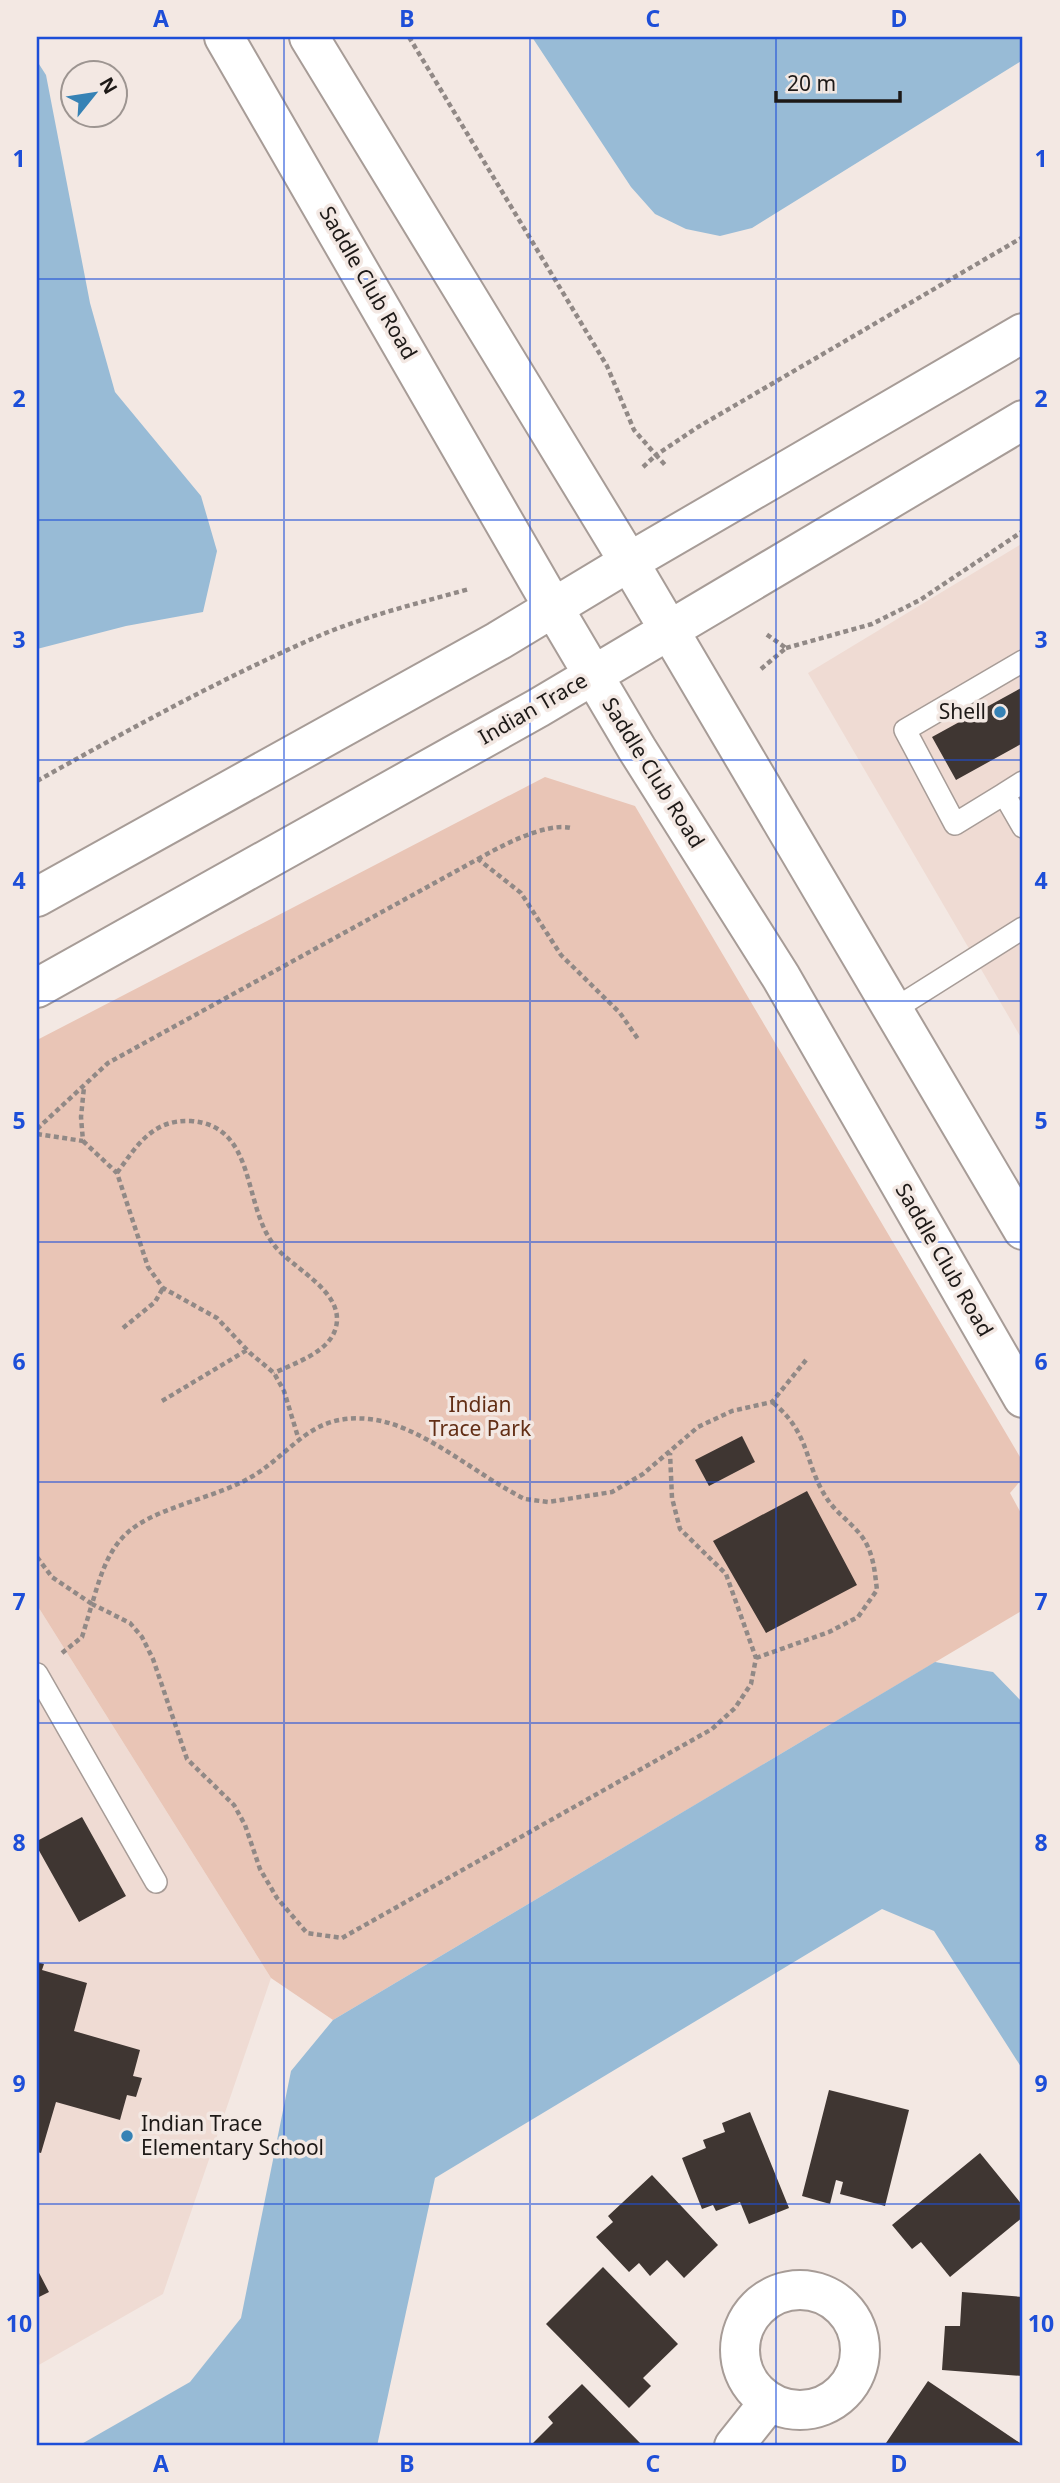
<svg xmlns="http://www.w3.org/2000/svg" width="1060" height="2483" viewBox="0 0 1060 2483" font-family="'Noto Sans',sans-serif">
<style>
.built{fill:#efdbd3}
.green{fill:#e9c5b6}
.water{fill:#98bbd6}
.building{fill:#3f3632}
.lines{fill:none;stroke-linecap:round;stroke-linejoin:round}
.lane-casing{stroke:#a79c97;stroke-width:24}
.street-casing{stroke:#a79c97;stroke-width:42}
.secondary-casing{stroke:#a79c97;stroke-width:42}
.path{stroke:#918986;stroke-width:4.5;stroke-dasharray:5 3.5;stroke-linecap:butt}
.lane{stroke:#fff;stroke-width:21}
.street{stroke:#fff;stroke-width:38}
.secondary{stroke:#fff;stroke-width:38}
.grid{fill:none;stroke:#1d4ed8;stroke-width:2;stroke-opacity:0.55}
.poi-dot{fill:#3682b5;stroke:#f3e8e3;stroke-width:2.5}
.labels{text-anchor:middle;stroke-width:7;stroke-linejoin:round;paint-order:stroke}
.street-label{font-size:21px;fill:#1d1917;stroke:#f3e8e3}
.poi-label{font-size:21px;fill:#1d1917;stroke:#f3e8e3;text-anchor:end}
.park-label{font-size:21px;fill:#622e15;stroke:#f3e8e3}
.neatline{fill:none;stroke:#1d4ed8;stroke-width:2.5}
.grid-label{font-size:23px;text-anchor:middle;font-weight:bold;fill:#1d4ed8}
</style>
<rect width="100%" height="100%" fill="#f3e8e3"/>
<!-- built -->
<path class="built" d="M1023,543V1041L808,673Z
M37,1605L271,1978L163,2294L37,2366Z"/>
<!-- green -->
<path class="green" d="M545,777L635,806L1023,1462V1478L1010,1493L1023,1517V1610L333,2020L271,1978L37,1605V1040Z"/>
<!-- water -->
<path class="water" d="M532,37H1023V60L752,228L720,236L686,229L655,214L631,187Z
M37,61L46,75L90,303L115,392L201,496L217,551L203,612L126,626L37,649Z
M935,1662L993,1672L1023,1703V2070L934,1931L882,1909L435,2178L377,2446H78L190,2382L241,2318L291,2071L333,2020Z"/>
<!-- building -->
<path class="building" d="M1023,687V743L956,780L932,737Z
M742,1436L755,1462L709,1486L695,1460Z
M807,1491L857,1585L766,1633L713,1541Z
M82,1817L126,1896L79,1922L37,1847V1841Z
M37,1962L44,1964L42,1970L87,1983L74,2031L140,2050L133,2076L142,2078L136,2097L127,2095L120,2120L56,2102L41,2153L37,2152Z
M829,2090L909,2110L885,2206L840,2194L843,2182L836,2180L830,2204L802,2196Z
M750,2112L789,2208L749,2224L740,2202L716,2211L713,2205L702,2209L682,2158L706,2148L703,2140L725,2132L722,2123Z
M980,2153L1023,2206V2217L950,2277L921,2242L912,2249L892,2225Z
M652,2175L718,2245L684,2278L667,2260L650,2276L639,2263L629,2272L596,2237L613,2222L608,2216Z
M603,2267L678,2344L643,2378L651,2386L629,2408L546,2324Z
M37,2269L49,2292L37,2298Z
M962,2292L1023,2297V2376L942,2370L945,2326H960Z
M928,2381L1023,2445V2446H884Z
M582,2384L643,2446H534L532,2444L553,2423L548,2417Z"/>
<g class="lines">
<defs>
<path id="lane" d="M1023,782L1004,794L1023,827
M1004,794L955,824L905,730L1023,661
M893,1010L1023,928
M37,1674L156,1882"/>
<path id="street" d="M740 2350a60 60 0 1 1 120 0a60 60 0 1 1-120 0Z
M734,2446L769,2402"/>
<path id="secondary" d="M224,37L553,607L637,749L781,977L1023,1398
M309,37L629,562L1023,1230
M37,897L498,641L629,562L1023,333
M37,988L538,708L1023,420"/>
</defs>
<!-- lane casing -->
<use href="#lane" class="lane-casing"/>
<!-- street casing -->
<use href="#street" class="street-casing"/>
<!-- secondary casing -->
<use href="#secondary" class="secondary-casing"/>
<!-- path -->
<path class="path" d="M409,37L607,366L634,430L656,455L698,427L1023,237
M643,467L656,455L667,467
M786,648L872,624L920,600L1023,531
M761,669L786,648L766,634
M37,781C130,729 224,677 321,635C369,615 419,603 469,589
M478,859C499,847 545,822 571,828
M37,1129L108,1063L478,859L521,893L561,955L620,1013L638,1039
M37,1134L83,1141L81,1117L84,1087
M83,1141L117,1173L148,1267L163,1288L217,1318L250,1353L274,1373L284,1391L298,1437
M117,1173C137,1145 153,1119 191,1121C257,1126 242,1204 274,1245C291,1268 345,1291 336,1327C330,1352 295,1363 274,1373
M123,1328L155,1302L163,1288
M162,1401L247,1350
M37,1557L52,1577L92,1604C101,1574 109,1544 136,1526C169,1504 218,1497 253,1476C295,1450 311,1413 369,1419C421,1424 477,1476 525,1499L548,1502L612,1492L643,1474L698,1427L732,1411L772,1402L806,1360
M62,1653L82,1637L92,1604L130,1623L142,1637L153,1659L187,1759L234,1805L245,1825L260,1869L277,1898L307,1933L342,1938L712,1729L735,1708L751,1684L756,1658L726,1574L680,1529L672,1498L670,1453
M756,1658L829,1632L858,1617L877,1590C875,1574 874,1558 866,1543C858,1528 841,1517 830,1503C803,1466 813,1435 772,1402"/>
<!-- lane -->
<use href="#lane" class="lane"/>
<!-- street -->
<use href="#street" class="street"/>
<!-- secondary -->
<use href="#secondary" class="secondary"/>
</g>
<!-- grid -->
<path class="grid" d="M284,37V2446M530,37V2446M776,37V2446M37,279H1023M37,520H1023M37,760H1023M37,1001H1023M37,1242H1023M37,1482H1023M37,1723H1023M37,1963H1023M37,2204H1023"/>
<!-- markers -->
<g class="poi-dot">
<circle cx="1000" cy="712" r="7"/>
<circle cx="127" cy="2136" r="7"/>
</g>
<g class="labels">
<!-- street labels -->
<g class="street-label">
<text transform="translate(368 283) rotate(60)" y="7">Saddle Club Road</text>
<text transform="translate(533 709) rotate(-30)" y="7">Indian Trace</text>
<text transform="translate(653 773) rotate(58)" y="7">Saddle Club Road</text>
<text transform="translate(944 1260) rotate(60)" y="7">Saddle Club Road</text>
</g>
<!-- poi labels -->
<g class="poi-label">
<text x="986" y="719">Shell</text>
<text x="141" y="2131" text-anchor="start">Indian Trace<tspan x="141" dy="24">Elementary School</tspan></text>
</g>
<!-- park labels -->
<g class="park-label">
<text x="480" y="1412">Indian<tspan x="480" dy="24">Trace Park</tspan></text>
</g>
</g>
<!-- border -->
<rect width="1060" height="2483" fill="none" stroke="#f3e8e3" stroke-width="77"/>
<!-- north arrow -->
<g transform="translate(94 94) rotate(60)"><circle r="33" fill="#f3e8e3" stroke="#9d9591" stroke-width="2"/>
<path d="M0-5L12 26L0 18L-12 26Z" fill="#3682b5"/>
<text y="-10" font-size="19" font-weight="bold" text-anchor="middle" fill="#1d1917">N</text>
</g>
<!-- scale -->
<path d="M776 91v10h124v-10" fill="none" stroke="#1d1917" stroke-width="3.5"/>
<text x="787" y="91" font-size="21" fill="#1d1917" stroke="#f3e8e3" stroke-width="5" paint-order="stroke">20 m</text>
<rect x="38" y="38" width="983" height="2406" class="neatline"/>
<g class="grid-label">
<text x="161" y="27">A</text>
<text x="407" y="27">B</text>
<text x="653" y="27">C</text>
<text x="899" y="27">D</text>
<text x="19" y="167">1</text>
<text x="1041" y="167">1</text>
<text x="19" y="407">2</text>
<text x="1041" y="407">2</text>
<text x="19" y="648">3</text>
<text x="1041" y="648">3</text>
<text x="19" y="889">4</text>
<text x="1041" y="889">4</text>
<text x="19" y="1129">5</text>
<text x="1041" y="1129">5</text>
<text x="19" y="1370">6</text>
<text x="1041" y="1370">6</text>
<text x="19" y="1610">7</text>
<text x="1041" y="1610">7</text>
<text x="19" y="1851">8</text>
<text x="1041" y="1851">8</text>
<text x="19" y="2092">9</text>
<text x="1041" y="2092">9</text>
<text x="19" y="2332">10</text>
<text x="1041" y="2332">10</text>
<text x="161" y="2472">A</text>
<text x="407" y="2472">B</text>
<text x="653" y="2472">C</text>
<text x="899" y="2472">D</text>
</g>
</svg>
